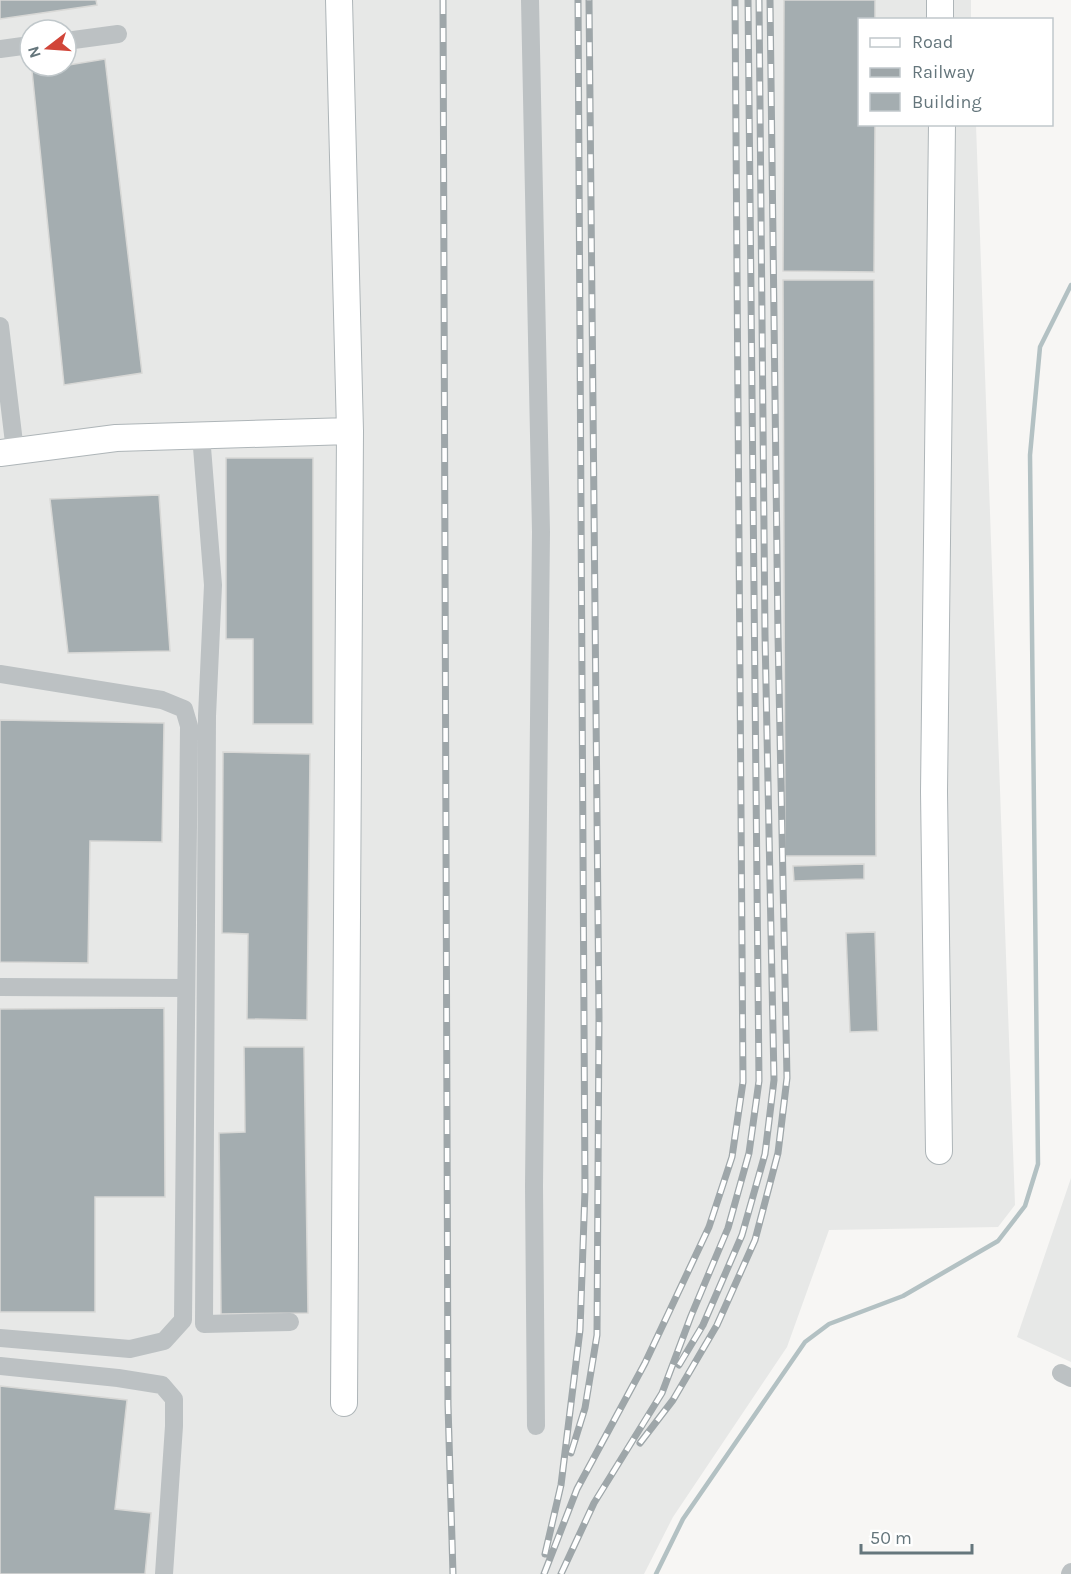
<svg xmlns="http://www.w3.org/2000/svg" width="1071" height="1574" viewBox="0 0 1071 1574" font-family="Karla,sans-serif">
<style>
.built{fill:#e7e8e7;fill-rule:evenodd}
.lines{fill:none;stroke-linecap:round;stroke-linejoin:round}
.stream{stroke:#b3c1c3;stroke-width:4.5}
.building{fill:#a4adb0;stroke:#d8d8d6;stroke-width:1.5}
.secondary-casing{stroke:#aeb5b8;stroke-width:28}
.street{stroke:#bcc1c3;stroke-width:18}
.secondary{stroke:#fff;stroke-width:26}
.rail-casing{stroke:#9ea6a9;stroke-width:7}
.rail{stroke:#fff;stroke-width:4.5;stroke-dasharray:14;stroke-linecap:butt}
</style>
<rect width="100%" height="100%" fill="#f7f6f4"/>
<!-- built -->
<path class="built" d="M0,0H971V19L860,20V124L976,125L1015,1205L998,1227L829,1230L787,1347L673,1517L644,1574H0ZM30,30H66V66H30Z
M1071,1178V1362L1017,1337Z"/>
<g class="lines">
<!-- stream -->
<path class="stream" d="M656,1574L683,1519L805,1342L829,1324L903,1296L998,1241L1025,1206L1038,1164L1030,455L1040,347L1071,285"/>
</g>
<!-- building -->
<path class="building" d="M0,0H96L97,5L0,19Z
M784,0H875V20H860V124H875L874,272L783,271Z
M105,59L142,373L64,385L32,71Z
M783,280H874L876,856H785Z
M226,458H313V724H253V639H226Z
M159,495L170,651L68,653L50,499Z
M0,720L164,723L162,842L90,841L88,963L0,962Z
M223,752L310,754L307,1020L247,1019L248,934L222,933Z
M864,864V879L794,881L793,866Z
M875,932L878,1031L850,1032L846,933Z
M164,1008L165,1197H95V1312H0V1009Z
M244,1047H304L308,1313L221,1314L219,1133L245,1132Z
M0,1386L127,1400L115,1509L151,1513L145,1574H0Z"/>
<g class="lines">
<defs>
<path id="secondary" d="M339,0L350,431L344,1403
M940,0V20
M0,453L116,438L350,431
M939,1151L934,792L942,124"/>
</defs>
<!-- secondary casing -->
<use href="#secondary" class="secondary-casing"/>
<!-- street -->
<path class="street" d="M530,0L541,532L534,1186L536,1426
M66,41L118,34
M0,49L30,45
M0,326L15,451
M201,435L213,585L207,716L204,1324L290,1322
M0,674L162,700L184,709L189,726L183,1320L164,1341L130,1349L0,1338
M0,987L186,988
M0,1366L118,1378L162,1385L174,1399V1426L164,1574
M1061,1373L1071,1378
M1070,1574L1071,1572"/>
<!-- secondary -->
<use href="#secondary" class="secondary"/>
<defs>
<path id="rail" d="M443,0L448,1405L453,1574
M679,1365L703,1325L742,1235L765,1154L774,1080L765,635L759,0
M640,1443L673,1400L717,1325L755,1240L778,1153L787,1078L778,635L770,0
M571,1453L585,1408L597,1335L599,1017L589,0
M545,1554L561,1485L580,1330L585,1190L578,0
M544,1574L577,1489L645,1363L709,1227L732,1157L743,1082L735,0
M561,1574L594,1503L662,1393L691,1316L728,1228L749,1153L759,1081L748,0"/>
</defs>
<!-- rail casing -->
<use href="#rail" class="rail-casing"/>
<!-- rail -->
<use href="#rail" class="rail"/>
</g>
<!-- legend -->
<rect x="858" y="18" width="195" height="108" fill="#ffffff" stroke="#c1c8cb" stroke-width="1.5"/>
<rect x="870" y="38" width="30" height="9" fill="#ffffff" stroke="#c1c8cb" stroke-width="1.5"/>
<text x="912" y="48" font-size="18" fill="#65767c">Road</text>
<rect x="870" y="68" width="30" height="9" fill="#9ea6a9" stroke="#c1c8cb" stroke-width="1.5"/>
<text x="912" y="78" font-size="18" fill="#65767c">Railway</text>
<rect x="870" y="93" width="30" height="18" fill="#a4adb0" stroke="#c1c8cb" stroke-width="1.5"/>
<text x="912" y="108" font-size="18" fill="#65767c">Building</text>
<!-- north arrow -->
<g transform="translate(48 48) rotate(253)"><circle r="28" fill="#ffffff" stroke="#c1c8cb" stroke-width="1.5"/>
<path d="M0-4.5L10 22L0 15L-10 22Z" fill="#d14539"/>
<text y="-9" font-size="16" font-weight="bold" text-anchor="middle" fill="#65767c">N</text>
</g>
<!-- scale -->
<path d="M861 1544v9h111v-9" fill="none" stroke="#65767c" stroke-width="3"/>
<text x="870" y="1544" font-size="18" fill="#65767c" stroke="#ffffff" stroke-width="4.5" paint-order="stroke">50 m</text>
</svg>
